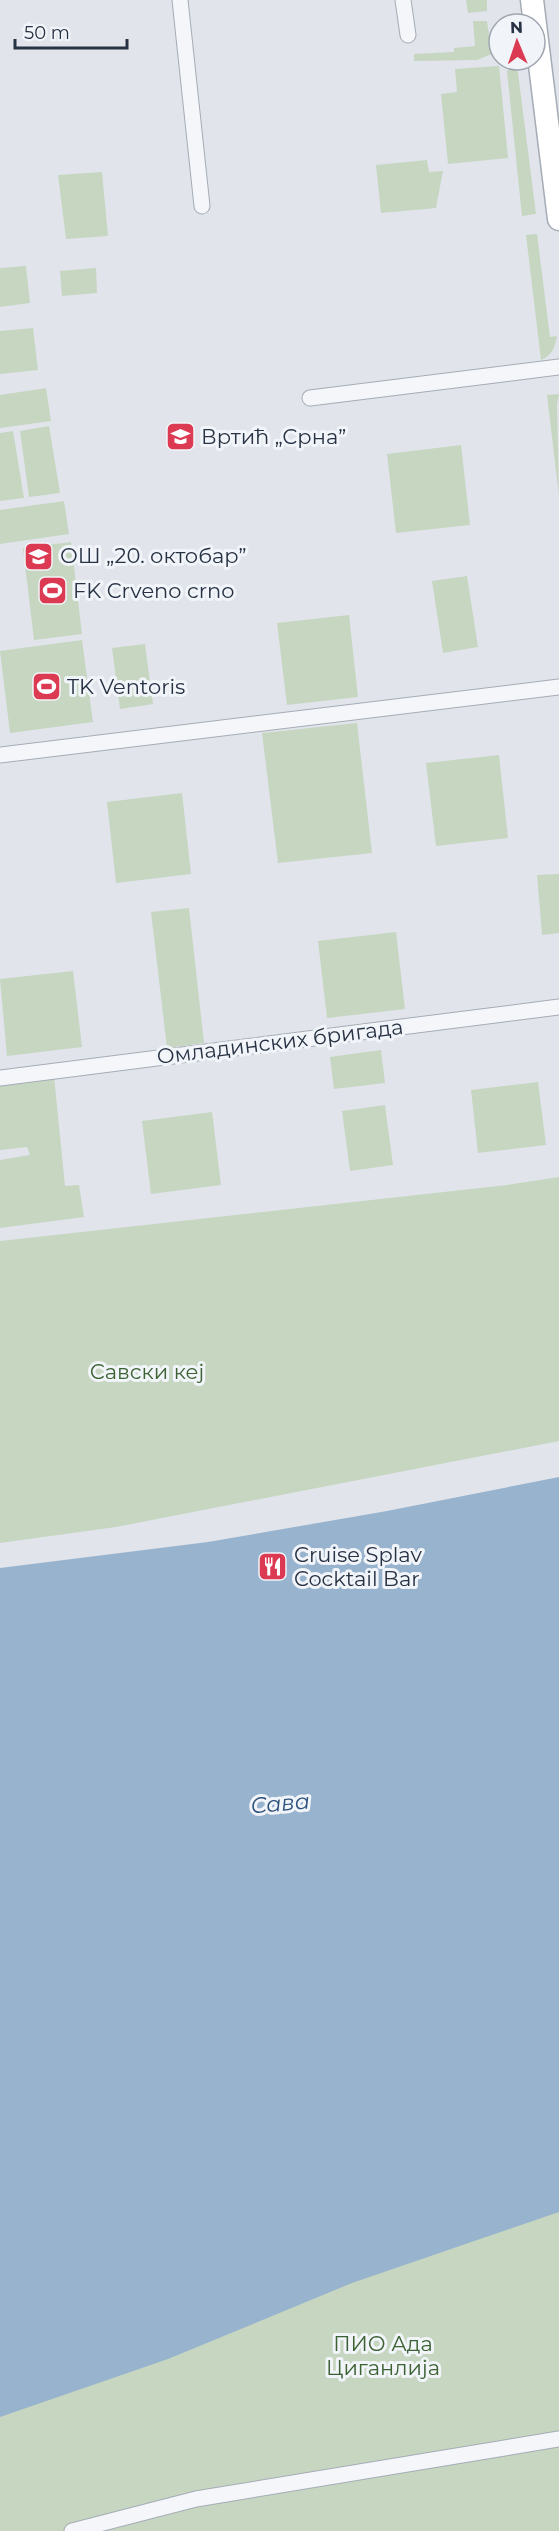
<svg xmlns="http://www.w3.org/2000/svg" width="559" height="2531" viewBox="0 0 559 2531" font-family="Montserrat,sans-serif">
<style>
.green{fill:#c6d6c1}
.water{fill:#98b3ce}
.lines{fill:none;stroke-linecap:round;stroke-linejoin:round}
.street-casing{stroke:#a5acb6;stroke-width:17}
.secondary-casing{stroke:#a5acb6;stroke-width:25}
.street{stroke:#f4f6f9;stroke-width:15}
.secondary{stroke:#fff;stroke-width:22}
.labels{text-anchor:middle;stroke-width:6;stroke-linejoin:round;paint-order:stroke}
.poi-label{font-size:21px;fill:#273244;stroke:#f1f4f8;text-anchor:start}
.street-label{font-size:21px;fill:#273244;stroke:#f1f4f8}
.park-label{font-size:21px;fill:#3c6233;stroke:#f1f4f8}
.water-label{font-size:22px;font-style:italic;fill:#2d517d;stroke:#f1f4f8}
</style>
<rect width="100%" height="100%" fill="#e1e5eb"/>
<!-- green -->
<path class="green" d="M466,0H487V11L468,13Z
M473,21H487L492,54L477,60L414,61V54L454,52V48L475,46Z
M517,65L536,214L522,216L507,71Z
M499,66L508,158L448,164L441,94L457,92L455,69Z
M427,160L429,172L443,171L436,208L381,213L376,165Z
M102,172L108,236L66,239L58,175Z
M537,234L550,337L557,336C555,347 552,356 541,360L526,235Z
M26,266L30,303L0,307V268Z
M96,268L97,293L62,296L60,271Z
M33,328L38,370L0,374V331Z
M46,388L51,421L0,428V395Z
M559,394L557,405L559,496L547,395Z
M49,426L60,493L29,497L20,431Z
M13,431L24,498L0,501V433Z
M461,445L470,525L396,533L387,454Z
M64,501L69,534L0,544V510Z
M71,542L82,634L34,640L23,548Z
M467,576L478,647L443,653L432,581Z
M349,615L358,697L287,705L277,623Z
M82,640L93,722L10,733L0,651Z
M145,644L153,704L120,709L112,648Z
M357,723L372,853L278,863L262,733Z
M499,755L508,838L436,846L426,763Z
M182,793L191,874L116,883L107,802Z
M559,874V933L542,935L537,875Z
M189,908L204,1043L167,1048L151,912Z
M396,932L405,1009L327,1018L318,941Z
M73,971L82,1047L7,1056L0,979Z
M381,1050L385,1083L334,1089L330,1057Z
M54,1076L65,1186L79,1185L84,1217L0,1228V1160L30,1155L27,1147L0,1150V1081Z
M538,1082L546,1145L478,1153L471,1090Z
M385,1105L393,1165L350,1171L342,1111Z
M212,1112L221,1185L151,1194L142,1121Z
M559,1177V1441L116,1527L0,1543V1241L507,1185Z
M559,2122V2531H0V2325Z"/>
<!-- water -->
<path class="water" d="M559,1477V2212L352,2283L168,2359L0,2417V1568L208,1542L387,1511Z"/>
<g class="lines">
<defs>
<path id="street" d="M180,0L202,206
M403,0L408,35
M310,398L559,367
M0,755L559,687
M0,1078L559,1007
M72,2531L196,2499L559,2439"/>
<path id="secondary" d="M532,0L559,219"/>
</defs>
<!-- street casing -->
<use href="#street" class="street-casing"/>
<!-- secondary casing -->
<use href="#secondary" class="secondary-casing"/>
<!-- street -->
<use href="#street" class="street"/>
<!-- secondary -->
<use href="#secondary" class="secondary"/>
</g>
<!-- icons -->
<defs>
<symbol id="school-square" viewBox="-11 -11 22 22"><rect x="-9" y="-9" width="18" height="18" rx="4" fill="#dc3a53" stroke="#f1f4f8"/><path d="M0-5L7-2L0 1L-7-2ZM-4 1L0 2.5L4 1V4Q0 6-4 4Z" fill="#fff"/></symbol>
<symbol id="stadium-square" viewBox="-11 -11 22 22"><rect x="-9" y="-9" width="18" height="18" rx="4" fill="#dc3a53" stroke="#f1f4f8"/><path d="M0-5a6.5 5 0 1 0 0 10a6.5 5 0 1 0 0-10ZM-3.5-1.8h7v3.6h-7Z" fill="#fff"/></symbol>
<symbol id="restaurant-square" viewBox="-11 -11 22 22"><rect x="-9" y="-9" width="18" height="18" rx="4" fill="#dc3a53" stroke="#f1f4f8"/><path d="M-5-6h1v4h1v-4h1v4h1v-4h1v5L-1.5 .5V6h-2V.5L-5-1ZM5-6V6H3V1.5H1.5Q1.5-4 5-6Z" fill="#fff"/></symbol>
</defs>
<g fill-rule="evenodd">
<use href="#school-square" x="164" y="420" width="33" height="33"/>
<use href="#school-square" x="22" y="540" width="33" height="33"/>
<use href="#stadium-square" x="36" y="574" width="33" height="33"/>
<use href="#stadium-square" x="30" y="670" width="33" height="33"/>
<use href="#restaurant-square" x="256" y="1550" width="33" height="33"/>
</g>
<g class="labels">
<!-- poi labels -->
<g class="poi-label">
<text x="201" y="444">Вртић „Срна”</text>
<text x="60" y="563">ОШ „20. октобар”</text>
<text x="73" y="598">FK Crveno crno</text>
<text x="67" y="694">TK Ventoris</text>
<text x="294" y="1562">Cruise Splav<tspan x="294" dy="24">Cocktail Bar</tspan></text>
</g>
<!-- street labels -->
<g class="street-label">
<text transform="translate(280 1042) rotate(-7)" y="7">Омладинских бригада</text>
</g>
<!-- park labels -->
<g class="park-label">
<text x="147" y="1379">Савски кеј</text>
<text x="383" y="2351">ПИО Ада<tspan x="383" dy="24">Циганлија</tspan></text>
</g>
<!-- water labels -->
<g class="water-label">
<text transform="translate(280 1803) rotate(-5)" y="8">Сава</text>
</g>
</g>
<!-- north arrow -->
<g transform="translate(517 42) rotate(358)"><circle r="28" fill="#f1f4f8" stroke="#a0a6b0" stroke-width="1.5"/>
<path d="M0-4.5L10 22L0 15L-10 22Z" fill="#dc3a53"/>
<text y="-9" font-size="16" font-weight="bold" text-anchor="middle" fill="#273244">N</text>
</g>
<!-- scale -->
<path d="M15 39v9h112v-9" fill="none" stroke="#273244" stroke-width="3"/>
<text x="24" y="39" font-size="18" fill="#273244" stroke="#f1f4f8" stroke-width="4.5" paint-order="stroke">50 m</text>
</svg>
